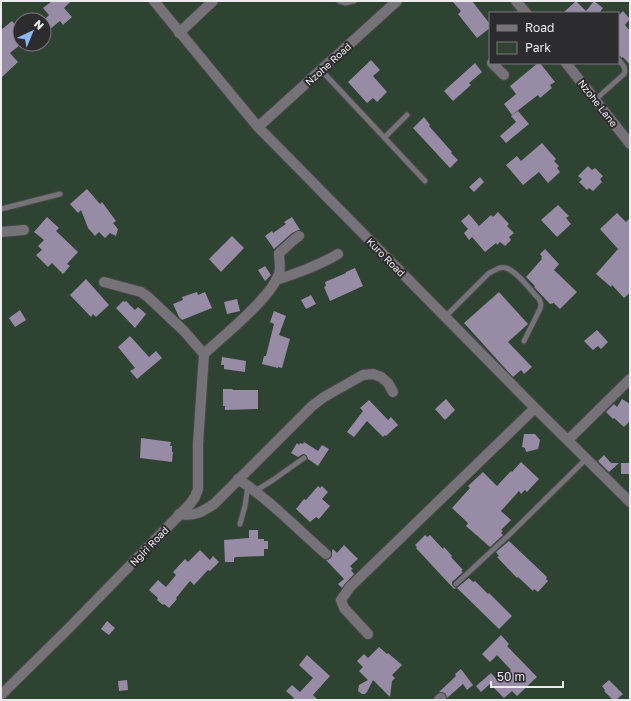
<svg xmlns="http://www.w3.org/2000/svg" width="631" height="701" viewBox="0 0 631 701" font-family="'Golos Text',sans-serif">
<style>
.green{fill:#2f4333;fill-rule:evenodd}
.building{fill:#988ba6}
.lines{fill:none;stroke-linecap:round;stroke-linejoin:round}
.service-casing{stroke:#49474a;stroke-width:7}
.minor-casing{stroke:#49474a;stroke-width:12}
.service{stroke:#757377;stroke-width:5}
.minor{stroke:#757377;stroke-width:10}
.labels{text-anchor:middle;stroke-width:4;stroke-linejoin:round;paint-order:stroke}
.street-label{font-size:10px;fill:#ecebed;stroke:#2c2b2e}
</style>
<rect width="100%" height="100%" fill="#2c2b2e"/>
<!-- green -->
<path class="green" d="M1,1H630V700H1ZM490,13H618V63H490ZM20,20H44V44H20Z"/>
<!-- building -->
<path class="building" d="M52,1H71L64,8L72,17L63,25L60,21L50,29L44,23V20L49,15L43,8Z
M452,1H472L490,24V28L477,38L458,14L461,11Z
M576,1L586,11L594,1L603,8L599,13H563Z
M623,11L630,19L625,25L630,31V65L623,57L622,58L618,55V16Z
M12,21L20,31V45L10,53L18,62L1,78V30Z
M371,60L380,70L373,76L387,92L377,102L373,98L367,103L348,82Z
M475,63L482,72L469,83L471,85L453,101L444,91Z
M538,63H540L555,82L550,85L552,88L540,98L538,95L512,115L504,104L516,94L510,86Z
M518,111L529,124L506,143L500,136L516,122L511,116Z
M424,117L430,125L429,126L452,152L451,153L458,160L450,168L413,128Z
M542,143L556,159L554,161L559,166L557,168L560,172L548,183L539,172L523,185L506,165L517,156L521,161Z
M588,166L592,170L595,168L603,176L600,179L602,182L593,191L589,188L587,190L579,182L582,179L578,176Z
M480,177L484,182L474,192L469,187Z
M87,189L100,204L102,202L116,221L113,223L118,229L116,236L110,233L105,238L99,232L95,236L88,228L81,210L78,213L70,204Z
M558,205L569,216L566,218L571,224L557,237L541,220Z
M498,212L509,224L507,226L514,233L509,237L511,240L505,246L500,242L497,245L496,243L485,252L472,237L469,240L464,233L468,229L461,221L469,214L479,226L491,215L493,217Z
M617,213L626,222L630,218V293L624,298L612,285L611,287L596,274L618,249L600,229Z
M47,217L59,228L56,231L78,252L67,264L70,266L63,274L52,263L48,267L36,255L42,250L38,246L44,240L34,232Z
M292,217L300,230L292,233L274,249L265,236L272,231L273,233L286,224L284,222Z
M232,236L244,248L221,272L209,259Z
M545,249L559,264L554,270L577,292L560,309L554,303L550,304L534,287L535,286L526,277L542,259L541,258L542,257L540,254Z
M265,266L271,275L265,281L258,270Z
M355,268L363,286L330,301L324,287L326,286L325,282L346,273V272Z
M86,279L109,305L96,317L93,314L91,317L70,295Z
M197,292L198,295L205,292L212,308L182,320L179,317L173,304L183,300L182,297Z
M499,292L528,324L508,342L532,367L524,374L521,370L513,377L464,323Z
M311,295L316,304L306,309L301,300Z
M237,299L240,311L227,314L224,302Z
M123,301L125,302L126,301L135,310L138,307L146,314L135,328L116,308Z
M20,310L26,320L15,327L9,318Z
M274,311L286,316L279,335L290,339L282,368L278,367V368L262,364L264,356H266L274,324L270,322Z
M597,330L608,342L601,349L598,346L593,350L584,341Z
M130,336L149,357L156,351L162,358L137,379L130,371L135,368L118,347Z
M222,357L246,361L245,372L224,369V365H221Z
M223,389H232L233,390H258V409L225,410V406H223Z
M446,399L455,410L445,420L435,409Z
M622,399L630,404V421L624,427L614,418L613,419L606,412L614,404L617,407Z
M369,400L388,420L391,417L398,425L386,436L385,435L383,437L367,421L354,437L347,432L363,411L360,408Z
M524,434H535L540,440L538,449L526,452L525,448L522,447Z
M141,438L171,442L170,446H172V452H173L172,462L140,458Z
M304,442L318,451L322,445L329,449L318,466L308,459L306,455L303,454L298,457L291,453L297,443L299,445L300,443L303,444Z
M604,455L611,463H619L609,472L598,461Z
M521,462L539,479L527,492L525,490L521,494L519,491L501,511L511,520L501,530L503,531L501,533L503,535L490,547L466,526L468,523L452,508L470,488L468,486L483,472L497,486L511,471L512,472Z
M621,463H630V474H621Z
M318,486L320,488L322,486L328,492L322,499L330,506L319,519L316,517L310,522L296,509L304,499L306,500Z
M249,530H258V539H264V541H268V549H264V556L236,557L234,558V562H225L224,540L249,538Z
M425,535L427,537L430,535L443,549L444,547L452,556L451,557L463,570L461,571L463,572L452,582L453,586L456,588L454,589L416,548L417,547L415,545Z
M509,541L547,577L546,579L548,581L538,592L534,589L533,591L518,577L517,578L497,557L499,556L496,552Z
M344,545L358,559L350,566L353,569L351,570L354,574L342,588L338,584L344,579L326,560L331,558L332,555V551L333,549L337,553Z
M200,550L210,560L213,556L219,562L210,571L208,570L194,585L190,581L176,598L177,599L169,608L164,604L163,605L157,600L158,598L149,590L158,580L166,587L176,575L173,572L185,559L188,562Z
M469,578L473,582L475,581L488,594L489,593L512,616L499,629L457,588Z
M107,621L115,628L109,635L101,629Z
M501,635L509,644L507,646L537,677L517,696L512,691L504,698L490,684L481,692L476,686L491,673L498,681L511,670L497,655L490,662L482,654Z
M379,647L387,654L388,653L402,665L392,675L395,678L392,681L390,697L373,680L367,692L365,694H362L358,691L359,685L368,680L359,671L363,667L357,661L364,654L368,658Z
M307,655L330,676L313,695L318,700H292L294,698L286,691L292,685L300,692L313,678L299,665Z
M461,669L473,685L467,690L463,684L447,698L445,693L439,692L456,676L455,674Z
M127,680L128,690L119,691L118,681Z
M609,680L623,694L616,700H613L604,691L605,690L602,686Z"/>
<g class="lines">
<defs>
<path id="service" d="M339,1L345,3L354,1
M321,70L425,181
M595,100L624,74C627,68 622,64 618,59
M385,137L407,115
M1,209L60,194
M445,317L488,274C493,271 500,266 506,268C517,271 531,291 539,299L541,304L540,309L524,341
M255,491L273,480L304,458
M240,524L245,506L248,485
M456,584L511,533L586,459"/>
<path id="minor" d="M154,1L258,127L535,408L630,502
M516,1L526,13
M179,33L213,1
M492,63L504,75
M566,63L630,144
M258,127L397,1
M1,232L24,230
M276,280C298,273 318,266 338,254
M104,282L141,292L148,297L184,331L204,354
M568,440L630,379
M238,479C270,500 297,529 326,554
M179,514C194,517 202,512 214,504L312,406L324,397L363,375L373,374L381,377L388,383L393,392
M368,634L344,608L341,600L350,587L535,408
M1,695L69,628L190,504L195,497L198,489V444L204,354C224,335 270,299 279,274C281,268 279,259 279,253C287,247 291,241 299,236
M439,700L441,698"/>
</defs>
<!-- service casing -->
<use href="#service" class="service-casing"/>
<!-- minor casing -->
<use href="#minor" class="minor-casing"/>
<!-- service -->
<use href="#service" class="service"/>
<!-- minor -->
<use href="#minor" class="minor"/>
</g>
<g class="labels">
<!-- street labels -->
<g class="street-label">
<text transform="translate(328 64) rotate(-42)" y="4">Nzohe Road</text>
<text transform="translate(598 103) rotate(52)" y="4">Nzohe Lane</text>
<text transform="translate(386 257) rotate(45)" y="4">Kuro Road</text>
<text transform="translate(149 546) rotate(-46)" y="4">Ngiri Road</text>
</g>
</g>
<!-- border -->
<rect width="631" height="701" fill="none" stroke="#ecebed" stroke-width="4"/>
<!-- legend -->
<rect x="489" y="12" width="130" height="52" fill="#2c2b2e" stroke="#79787a"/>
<rect x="497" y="25" width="20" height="6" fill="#757377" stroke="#79787a"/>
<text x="525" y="32" font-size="12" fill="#ecebed">Road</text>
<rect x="497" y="42" width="20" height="12" fill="#2f4333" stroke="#79787a"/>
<text x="525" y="52" font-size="12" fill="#ecebed">Park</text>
<!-- north arrow -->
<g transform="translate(32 32) rotate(44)"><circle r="19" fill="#2c2b2e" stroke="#79787a"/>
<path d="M0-3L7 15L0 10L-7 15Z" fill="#8bb9fc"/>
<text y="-6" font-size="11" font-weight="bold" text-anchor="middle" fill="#ecebed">N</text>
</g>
<!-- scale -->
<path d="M491 681v6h72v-6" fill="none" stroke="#ecebed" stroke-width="2"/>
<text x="497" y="681" font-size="12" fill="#ecebed" stroke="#2c2b2e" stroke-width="3" paint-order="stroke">50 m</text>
</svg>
